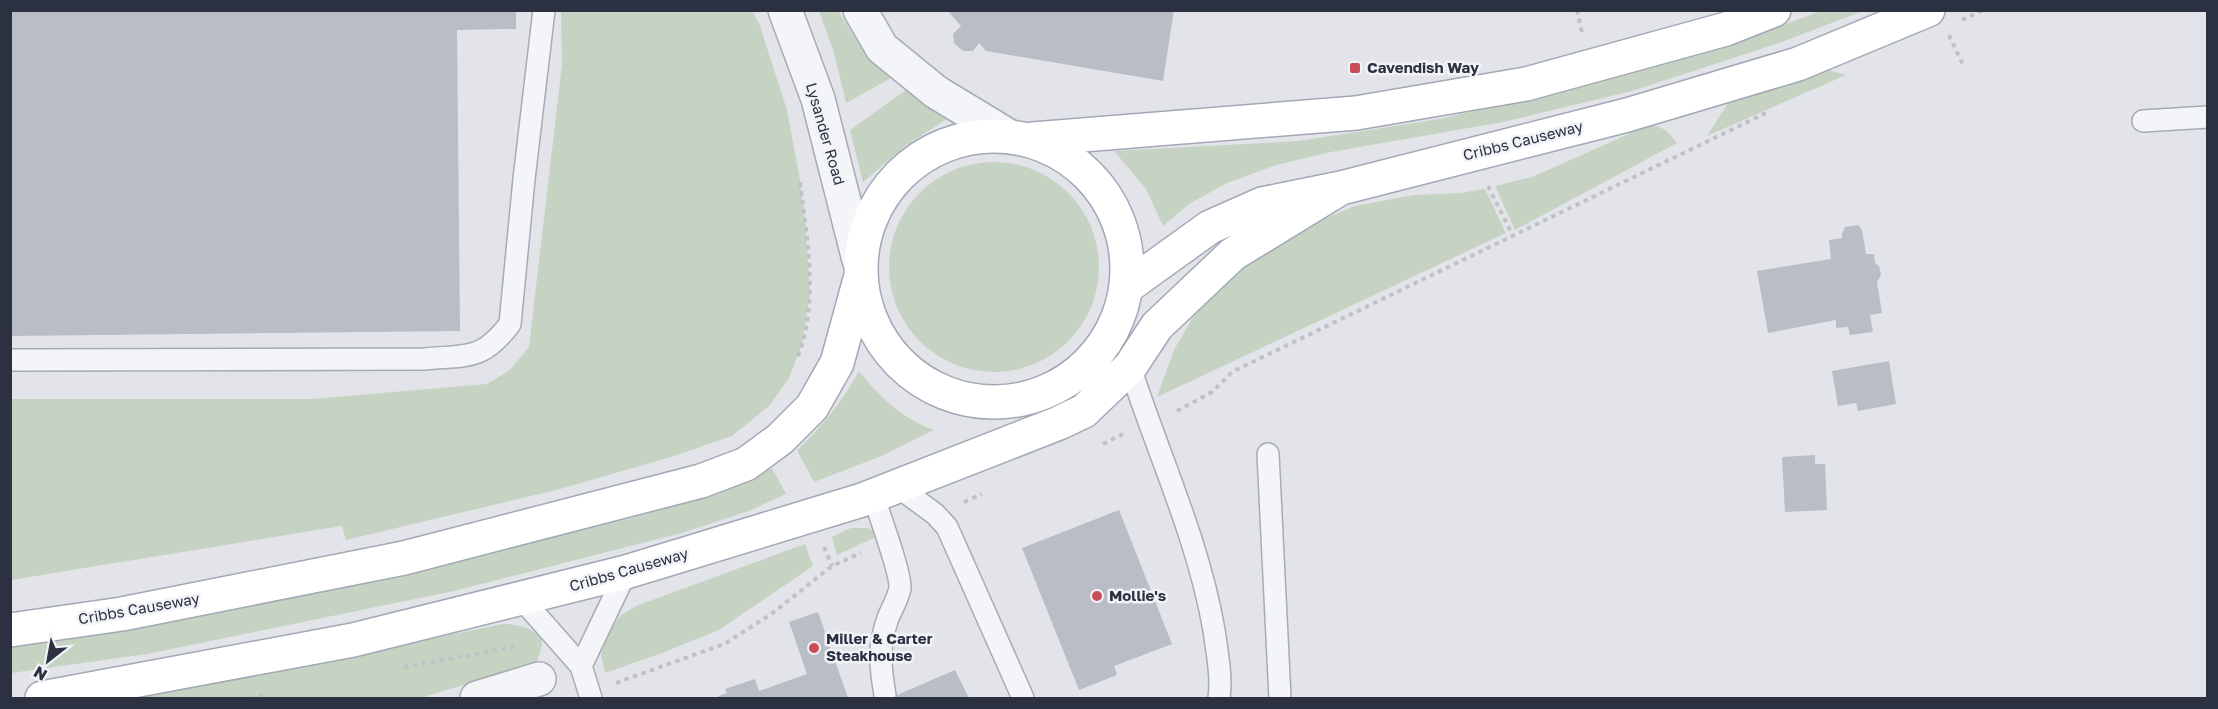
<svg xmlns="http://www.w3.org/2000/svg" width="2218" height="709" viewBox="0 0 2218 709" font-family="'Golos Text',sans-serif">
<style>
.green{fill:#c6d3c3}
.building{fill:#b9bdc6}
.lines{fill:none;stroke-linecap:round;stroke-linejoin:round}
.service-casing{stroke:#a7abb3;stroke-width:24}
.minor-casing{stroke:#a7abb3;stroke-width:36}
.tertiary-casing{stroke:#a7abb3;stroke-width:36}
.primary-casing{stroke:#a2a8b5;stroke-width:36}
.path{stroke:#c0c2c8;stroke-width:4;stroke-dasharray:4.5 4.5;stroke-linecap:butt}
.service{stroke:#f4f5f8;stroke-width:21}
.minor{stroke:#f4f5f8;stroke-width:33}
.tertiary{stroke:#f4f5f8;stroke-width:33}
.primary{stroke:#fff;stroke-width:33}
.poi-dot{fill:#c84d58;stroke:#f1f3f7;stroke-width:2}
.labels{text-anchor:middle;stroke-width:5;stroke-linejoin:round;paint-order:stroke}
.poi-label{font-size:15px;font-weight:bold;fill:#2b3141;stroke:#f1f3f7;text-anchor:start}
.street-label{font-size:15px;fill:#2b3141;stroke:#f1f3f7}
</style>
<rect width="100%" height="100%" fill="#e2e4e9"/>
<!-- green -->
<path class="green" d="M561,11H752L759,23L787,110L800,180L806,230L810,294L802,344L789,378L769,406L732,436L671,457L560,489L346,540L342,526L11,580V399H311L487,384L510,370L529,347L562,64Z
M819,11H838L862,48L891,78L846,103L834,53Z
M1821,11H1863L1782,42L1632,91L1503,122L1331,152L1276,165L1227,183L1189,204L1163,226L1146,189L1114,151L1299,141L1445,118L1538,95L1775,28Z
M1824,69L1846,75L1707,136L1728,103Z
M906,90L947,119L905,146L863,182L850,130Z
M1651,124L1666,130L1677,143L1515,230L1495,186L1532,177Z
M889 267a105 105 0 1 1 210 0a105 105 0 1 1-210 0Z
M1485,189L1506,233L1157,397L1174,350L1197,310L1228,276L1281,236L1355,206L1414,195L1460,193Z
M859,371C880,398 902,418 934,430L879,457L814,482L797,450C823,426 842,401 859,371Z
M772,468L786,494L749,511L682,533L454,591L147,654L11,673L10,645L100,634L329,590L632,518L731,488Z
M851,528H868L880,535L837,555L832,537Z
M805,544L813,566L719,630L662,653L605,673L601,654L608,634L620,616L636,606Z
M503,624C515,624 540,628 542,643C542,648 538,656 537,662L421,698H138Z"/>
<!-- building -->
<path class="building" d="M10,10H516V29L457,30L460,331L10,336Z
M947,10H1174L1163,81L986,51L979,43L973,51H963L954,43L953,34L961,26Z
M1858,225L1862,230L1866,254H1874L1875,263L1879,266L1881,275L1877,282L1882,313L1870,315L1873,332L1850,335L1848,327L1836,328V320L1768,333L1757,271L1831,259L1829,240L1842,238V233L1845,227Z
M1889,361L1896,404L1858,411L1856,403L1838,406L1832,371Z
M1815,455V464H1825L1827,510L1785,512L1782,457Z
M1119,510L1172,644L1114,666L1117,675L1079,690L1022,548Z
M818,612L848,698H719L718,696L727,693L725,689L755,679L759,691L807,674L789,622Z
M955,670L969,698H890Z"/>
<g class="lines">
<defs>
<path id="service" d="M2143,121L2208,117
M10,360L425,359C467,355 482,361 510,324L524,179L544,10
M1130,367C1158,454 1198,538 1214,630C1217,652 1222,677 1219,698
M1268,454L1280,698
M897,486L935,514L947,527L1023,698
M873,495C879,514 901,573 900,588C898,599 892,608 888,618C878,646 880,666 885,695
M521,598L581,666L591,698
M581,666L626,572"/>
<path id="minor" d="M477,698L539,679"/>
<path id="tertiary" d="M785,10L818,99L859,260
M860,10L882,48L936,92L1007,135"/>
<path id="primary" d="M861 269a133 133 0 1 1 266 0a133 133 0 1 1-266 0Z
M1033,139L1356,113L1526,84L1726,29L1774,10
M1128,286L1210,227L1262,204L1341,188L1627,115L1798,64L1928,10
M10,630L122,614L404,558L701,481L746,464L780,439L812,407L837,363L860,279
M42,698L353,640L626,572L862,500L1059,423L1084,411L1130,367L1157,326L1233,254L1341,188"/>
</defs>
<!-- service casing -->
<use href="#service" class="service-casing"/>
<!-- minor casing -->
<use href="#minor" class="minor-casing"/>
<!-- tertiary casing -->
<use href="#tertiary" class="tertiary-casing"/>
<!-- primary casing -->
<use href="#primary" class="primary-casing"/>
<!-- path -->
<path class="path" d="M1577,10L1582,33
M1962,20L1983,10
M1949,35L1964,67
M1488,186L1513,236
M798,356C819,302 807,238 800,182
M1177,411L1212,392L1232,372L1768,112
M1103,444L1123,434
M964,502L982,494
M824,547L832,566
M404,667L514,647
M616,683L724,644L770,615L832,566L861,553
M250,698L264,695"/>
<!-- service -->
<use href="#service" class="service"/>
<!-- minor -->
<use href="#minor" class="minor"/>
<!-- tertiary -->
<use href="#tertiary" class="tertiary"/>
<!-- primary -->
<use href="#primary" class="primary"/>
</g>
<!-- markers -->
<g class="poi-dot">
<rect x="1349" y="62" width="12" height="12" rx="3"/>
<circle cx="1097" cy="596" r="6"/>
<circle cx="814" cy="648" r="6"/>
</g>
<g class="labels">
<!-- poi labels -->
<g class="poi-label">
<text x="1367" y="73">Cavendish Way</text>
<text x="1109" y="601">Mollie's</text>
<text x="826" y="644">Miller &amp; Carter<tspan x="826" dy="17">Steakhouse</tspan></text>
</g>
<!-- street labels -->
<g class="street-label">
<text transform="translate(825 134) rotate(74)" y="5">Lysander Road</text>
<text transform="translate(1523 141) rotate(-14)" y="5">Cribbs Causeway</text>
<text transform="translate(629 570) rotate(-16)" y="5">Cribbs Causeway</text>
<text transform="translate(139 609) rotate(-10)" y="5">Cribbs Causeway</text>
</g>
</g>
<!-- border -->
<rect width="2218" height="709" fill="none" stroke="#2b3141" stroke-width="24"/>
<!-- north arrow -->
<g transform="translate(48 661) rotate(211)" stroke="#f1f3f7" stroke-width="4.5" paint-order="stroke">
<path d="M0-4.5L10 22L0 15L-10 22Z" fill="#2b3141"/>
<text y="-9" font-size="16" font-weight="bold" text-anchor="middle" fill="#2b3141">N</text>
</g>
</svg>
